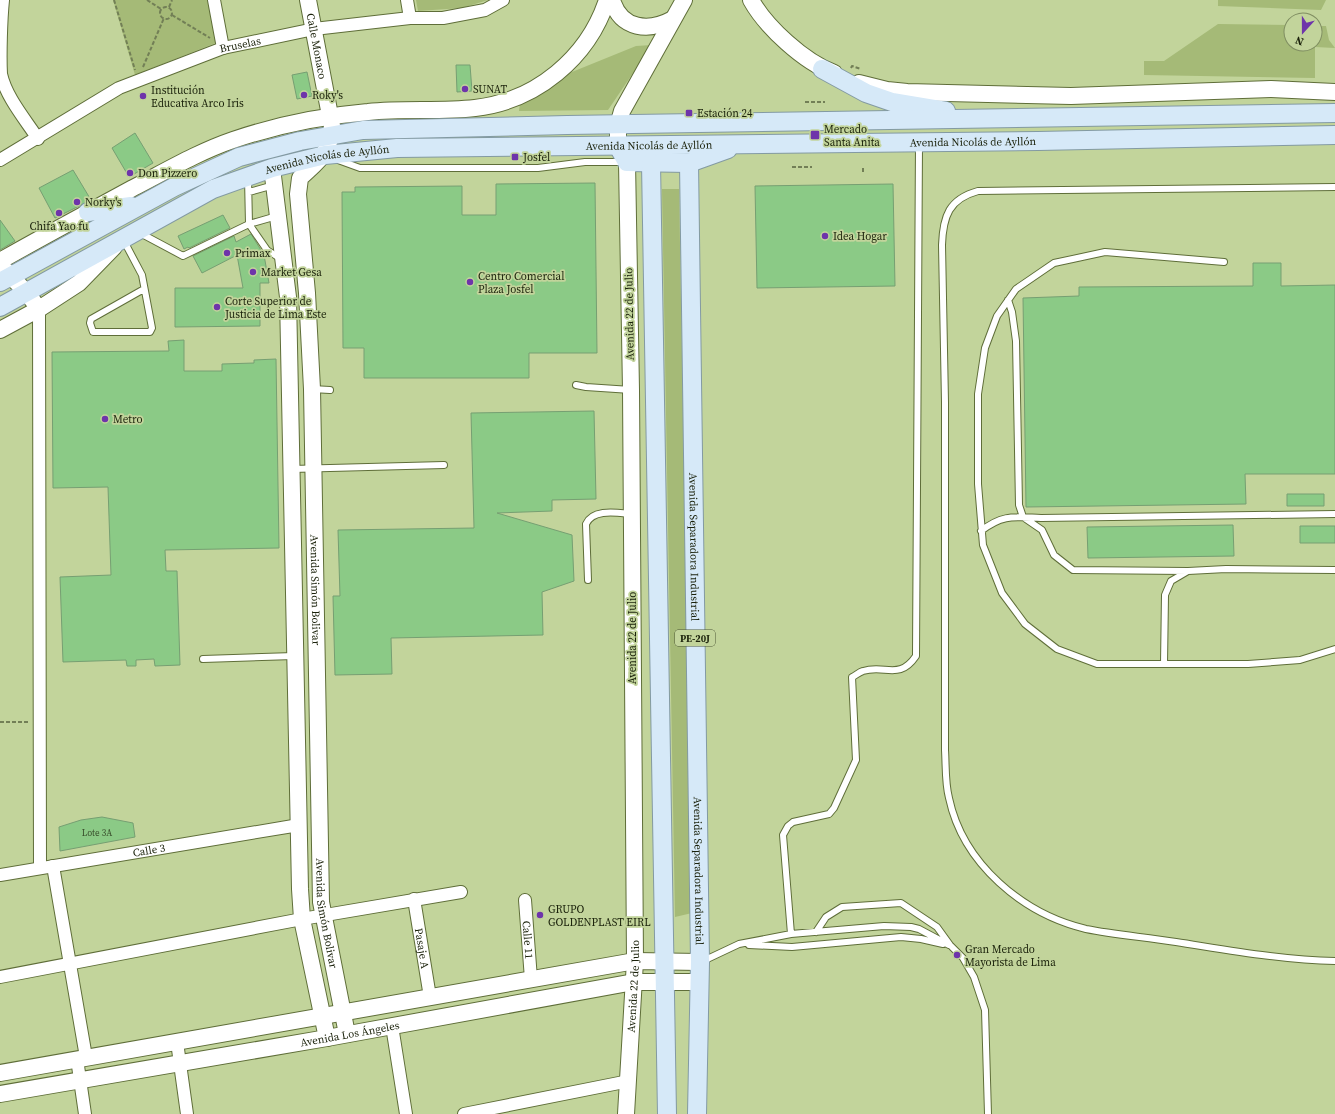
<svg xmlns="http://www.w3.org/2000/svg" width="1335" height="1114" viewBox="0 0 1335 1114" font-family="'Source Serif 4',serif">
<style>
.green{fill:#a5ba77}
.building{fill:#8bca86;stroke:#769f72}
.lines{fill:none;stroke-linecap:round;stroke-linejoin:round}
.lane-casing{stroke:#5f6e39;stroke-width:8}
.street-casing{stroke:#5f6e39;stroke-width:14}
.secondary-casing{stroke:#5f6e39;stroke-width:18}
.primary-casing{stroke:#839aa2;stroke-width:20}
.path{stroke:#727f56;stroke-width:2;stroke-dasharray:4 2;stroke-linecap:butt}
.lane{stroke:#fff;stroke-width:6}
.street{stroke:#fff;stroke-width:12}
.secondary{stroke:#fff;stroke-width:16}
.primary{stroke:#d6e9f8;stroke-width:18}
.poi-dot{fill:#6e34aa;stroke:#c2d49b;stroke-width:1.5}
.labels{text-anchor:middle;stroke-width:3.5;stroke-linejoin:round;paint-order:stroke}
.number-label{font-size:9px;fill:#374c2a}
.shield{fill:#c2d49b;stroke:#4d5736;stroke-width:1}
.shield-label{font-size:10px;font-weight:bold;fill:#1b220b}
.street-label{font-size:11px;fill:#1b220b;stroke:#c2d49b}
.poi-label{font-size:11px;fill:#1b220b;stroke:#c2d49b;text-anchor:start}
</style>
<rect width="100%" height="100%" fill="#c2d49b"/>
<!-- green -->
<path class="green" d="M113,0H207L218,42L135,75Z
M416,0H488L462,8L418,11Z
M1218,0H1326L1321,10L1218,6Z
M1218,24L1291,25V44H1315V26H1326L1329,40L1335,48L1315,47V78L1144,75V61H1164Z
M652,45L608,110L519,111L520,103L567,74L636,46Z
M662,189H679L692,913L675,917Z"/>
<!-- building -->
<path class="building" d="M456,65H470L472,91L457,92Z
M307,72L312,96L297,99L292,75Z
M135,133L153,163L129,177L112,148Z
M73,170L91,200L55,218L39,188Z
M595,183L597,353H529V378H364V348H343L342,192H355V187L462,186V215H496V184Z
M893,184L895,286L757,288L755,186Z
M223,215L230,228L189,248L188,247L184,249L178,236Z
M0,220L15,241L0,250Z
M251,234L264,255L269,283H260V326L175,327V288H243L237,255L202,273L193,256L234,236L236,242Z
M1253,263H1281V286L1335,285V474H1245L1246,504L1026,507L1023,298L1079,296V287L1253,286Z
M184,340V371H222V364L254,363V360L276,359L279,548L165,550L166,571H177L180,665L155,666L154,659L136,660V666H127L126,660L63,662L60,577L111,575L108,487L53,488L52,352L169,351L168,341Z
M594,411L596,499L552,500V511L497,513L572,535L574,581L542,592L543,635L391,638L392,674L335,675L333,596H340L338,530L474,528L471,413Z
M1287,494H1324V506H1287Z
M1233,525L1234,556L1088,558L1087,527Z
M1300,526H1335V543H1300Z
M102,817L133,823L135,837L60,851L59,827L81,820Z"/>
<g class="lines">
<defs>
<path id="lane" d="M338,160L360,168H538L585,162H625
M1335,187L978,191C949,199 943,216 942,245L945,402V750C946,766 945,783 949,798C963,864 1023,914 1086,929C1116,935 1146,937 1176,942C1228,950 1282,960 1335,961
M249,192L274,185
M277,216L249,224L267,250L281,259
M140,233L183,256L249,224L248,178
M124,241L142,275L152,328L150,332H93L90,323L91,319L144,289
M1224,262L1105,252L1054,263L1016,289L997,316L985,348L978,394V484L983,545L1002,593L1025,624L1057,649L1097,664H1248L1300,660L1335,649
M1008,300L1012,312L1016,341L1019,505L1023,517L1042,530L1054,555L1073,570L1188,571
M576,385L586,387L631,390
M312,389L330,390
M292,469L444,465
M981,531C1003,514 1014,517 1041,518L1335,514
M588,580L586,524C593,508 618,513 632,514
M203,659L294,656
M1164,664L1165,595L1171,581L1188,571L1226,569L1335,570
M816,932L826,917L842,907L901,903L937,927L950,945L963,958L974,977L985,1010L988,1114
M791,934L783,835L788,826L793,822L829,814L834,808L856,760L852,677C855,676 859,672 863,671C885,664 899,681 916,656L919,144
M749,945L792,947L901,937L921,939L943,944
M703,961L739,944L791,934L884,926L911,927L919,929L949,945"/>
<g id="street">
<path d="M3,0C1,19 0,56 1,74C6,97 25,119 38,139"/>
<path d="M214,0L223,48"/>
<path d="M407,0L410,18"/>
<path id="s1" d="M0,160L119,88L223,48L314,29L410,18H443L485,10L503,0"/>
<path d="M39,309L40,868"/>
<path d="M53,866L86,1057"/>
<path id="s2" d="M0,875L299,825"/>
<path id="s3" d="M414,899L430,997"/>
<path id="s4" d="M525,900L531,979"/>
<path d="M0,977L302,919L461,892"/>
<path d="M392,1026L406,1114"/>
<path d="M177,1042L187,1114"/>
<path d="M77,1059L85,1114"/>
<path d="M464,1114L629,1081"/>
</g>
<g id="secondary">
<path id="s5" d="M308,0L332,126C329,155 320,159 300,178L298,194L307,293L312,389L321,902L347,1034"/>
<path d="M612,0C621,30 649,32 673,19"/>
<path d="M751,0C766,27 804,62 834,73"/>
<path d="M859,83L887,90L907,92L1071,96L1271,89L1335,92"/>
<path d="M618,146V125L622,111L684,0"/>
<path d="M272,168L288,297L300,889L302,919L327,1038"/>
<path d="M0,261C44,236 89,212 133,188C166,171 198,152 233,140C277,125 322,116 368,112C404,108 440,112 475,108C536,101 588,58 607,0"/>
<path d="M2,267L27,293L39,309"/>
<path d="M0,330L39,309L79,283L114,247"/>
<path d="M0,1073L635,961L700,962"/>
<path id="s6" d="M0,1094L327,1038L634,982H700"/>
<path id="s7" d="M626,1114L635,961L631,390L627,162"/>
</g>
<g id="primary">
<path d="M822,69L866,93L892,102L946,111"/>
<path d="M618,146L627,162L689,163L728,149"/>
<path d="M651,163L667,1114"/>
<path id="s8" d="M689,163L700,962L697,1114"/>
<path d="M88,212L131,206"/>
<path d="M0,282L174,187L239,157L300,141L363,130L567,125L1335,113"/>
<path id="s9" d="M0,307L213,189L272,168L325,155L397,148L1038,141L1335,135"/>
</g>
</defs>
<!-- lane casing -->
<use href="#lane" class="lane-casing"/>
<!-- street casing -->
<use href="#street" class="street-casing"/>
<!-- secondary casing -->
<use href="#secondary" class="secondary-casing"/>
<!-- primary casing -->
<use href="#primary" class="primary-casing"/>
<!-- path -->
<path class="path" d="M114,0L135,70
M147,0L161,9
M160 13a6 6 0 1 1 12 0a6 6 0 1 1-12 0Z
M169,7L172,0
M172,15L210,38
M143,67L164,18
M851,68L852,66L861,69
M805,102H825
M792,167H812
M863,172V166
M0,722H29"/>
<!-- lane -->
<use href="#lane" class="lane"/>
<!-- street -->
<use href="#street" class="street"/>
<!-- secondary -->
<use href="#secondary" class="secondary"/>
<!-- primary -->
<use href="#primary" class="primary"/>
</g>
<!-- markers -->
<g class="poi-dot">
<circle cx="465" cy="89" r="4"/>
<circle cx="304" cy="95" r="4"/>
<circle cx="143" cy="96" r="4"/>
<rect x="685" y="109" width="8" height="8" rx="2"/>
<rect x="810" y="130" width="10" height="10" rx="2"/>
<rect x="511" y="153" width="8" height="8" rx="2"/>
<circle cx="130" cy="173" r="4"/>
<circle cx="77" cy="202" r="4"/>
<circle cx="59" cy="213" r="4"/>
<circle cx="825" cy="236" r="4"/>
<circle cx="227" cy="253" r="4"/>
<circle cx="253" cy="272" r="4"/>
<circle cx="470" cy="282" r="4"/>
<circle cx="217" cy="307" r="4"/>
<circle cx="105" cy="419" r="4"/>
<circle cx="540" cy="915" r="4"/>
<circle cx="957" cy="955" r="4"/>
</g>
<g class="labels">
<!-- number labels -->
<g class="number-label">
<text x="97" y="836">Lote 3A</text>
</g>
<!-- shield labels -->
<rect class="shield" x="675" y="630" width="40" height="16" rx="3"/>
<g class="shield-label">
<text x="695" y="642">PE-20J</text>
</g>
<!-- street labels -->
<g class="street-label">
<text dy="4" stroke="none"><textPath href="#s1" startOffset="268">Bruselas</textPath></text>
<text dy="4" stroke="none"><textPath href="#s5" startOffset="47">Calle Monaco</textPath></text>
<text dy="4" stroke="none"><textPath href="#s9" startOffset="1009">Avenida Nicolás de Ayllón</textPath></text>
<text dy="4" stroke="none"><textPath href="#s9" startOffset="685">Avenida Nicolás de Ayllón</textPath></text>
<text dy="4" stroke="none"><textPath href="#s9" startOffset="362">Avenida Nicolás de Ayllón</textPath></text>
<text transform="translate(629 314) rotate(-91)" y="4">Avenida 22 de Julio</text>
<text dy="4" stroke="none"><textPath href="#s8" startOffset="384">Avenida Separadora Industrial</textPath></text>
<text dy="4" stroke="none"><textPath href="#s5" startOffset="604">Avenida Simón Bolivar</textPath></text>
<text transform="translate(632 638) rotate(-90)" y="4">Avenida 22 de Julio</text>
<text dy="4" stroke="none"><textPath href="#s2" startOffset="151">Calle 3</textPath></text>
<text dy="4" stroke="none"><textPath href="#s8" startOffset="708">Avenida Separadora Industrial</textPath></text>
<text dy="4" stroke="none"><textPath href="#s5" startOffset="928">Avenida Simón Bolivar</textPath></text>
<text dy="4" stroke="none"><textPath href="#s4" startOffset="40">Calle 11</textPath></text>
<text dy="4" stroke="none"><textPath href="#s3" startOffset="50">Pasaje A</textPath></text>
<text dy="4" stroke="none"><textPath href="#s7" startOffset="128">Avenida 22 de Julio</textPath></text>
<text dy="4" stroke="none"><textPath href="#s6" startOffset="355">Avenida Los Ángeles</textPath></text>
</g>
<!-- poi labels -->
<g class="poi-label">
<text x="473" y="93">SUNAT</text>
<text x="151" y="94">Institución<tspan x="151" dy="13">Educativa Arco Iris</tspan></text>
<text x="312" y="99">Roky's</text>
<text x="697" y="117">Estación 24</text>
<text x="824" y="133">Mercado<tspan x="824" dy="13">Santa Anita</tspan></text>
<text x="523" y="161">Josfel</text>
<text x="138" y="177">Don Pizzero</text>
<text x="85" y="206">Norky's</text>
<text x="59" y="230" text-anchor="middle">Chifa Yao fu</text>
<text x="833" y="240">Idea Hogar</text>
<text x="235" y="257">Primax</text>
<text x="261" y="276">Market Gesa</text>
<text x="478" y="280">Centro Comercial<tspan x="478" dy="13">Plaza Josfel</tspan></text>
<text x="225" y="305">Corte Superior de<tspan x="225" dy="13">Justicia de Lima Este</tspan></text>
<text x="113" y="423">Metro</text>
<text x="548" y="913">GRUPO<tspan x="548" dy="13">GOLDENPLAST EIRL</tspan></text>
<text x="965" y="953">Gran Mercado<tspan x="965" dy="13">Mayorista de Lima</tspan></text>
</g>
</g>
<!-- north arrow -->
<g transform="translate(1303 32) rotate(201)"><circle r="19" fill="#c2d49b" stroke="#7f8d61"/>
<path d="M0-3L7 15L0 10L-7 15Z" fill="#6e34aa"/>
<text y="-6" font-size="11" font-weight="bold" text-anchor="middle" fill="#1b220b">N</text>
</g>
</svg>
